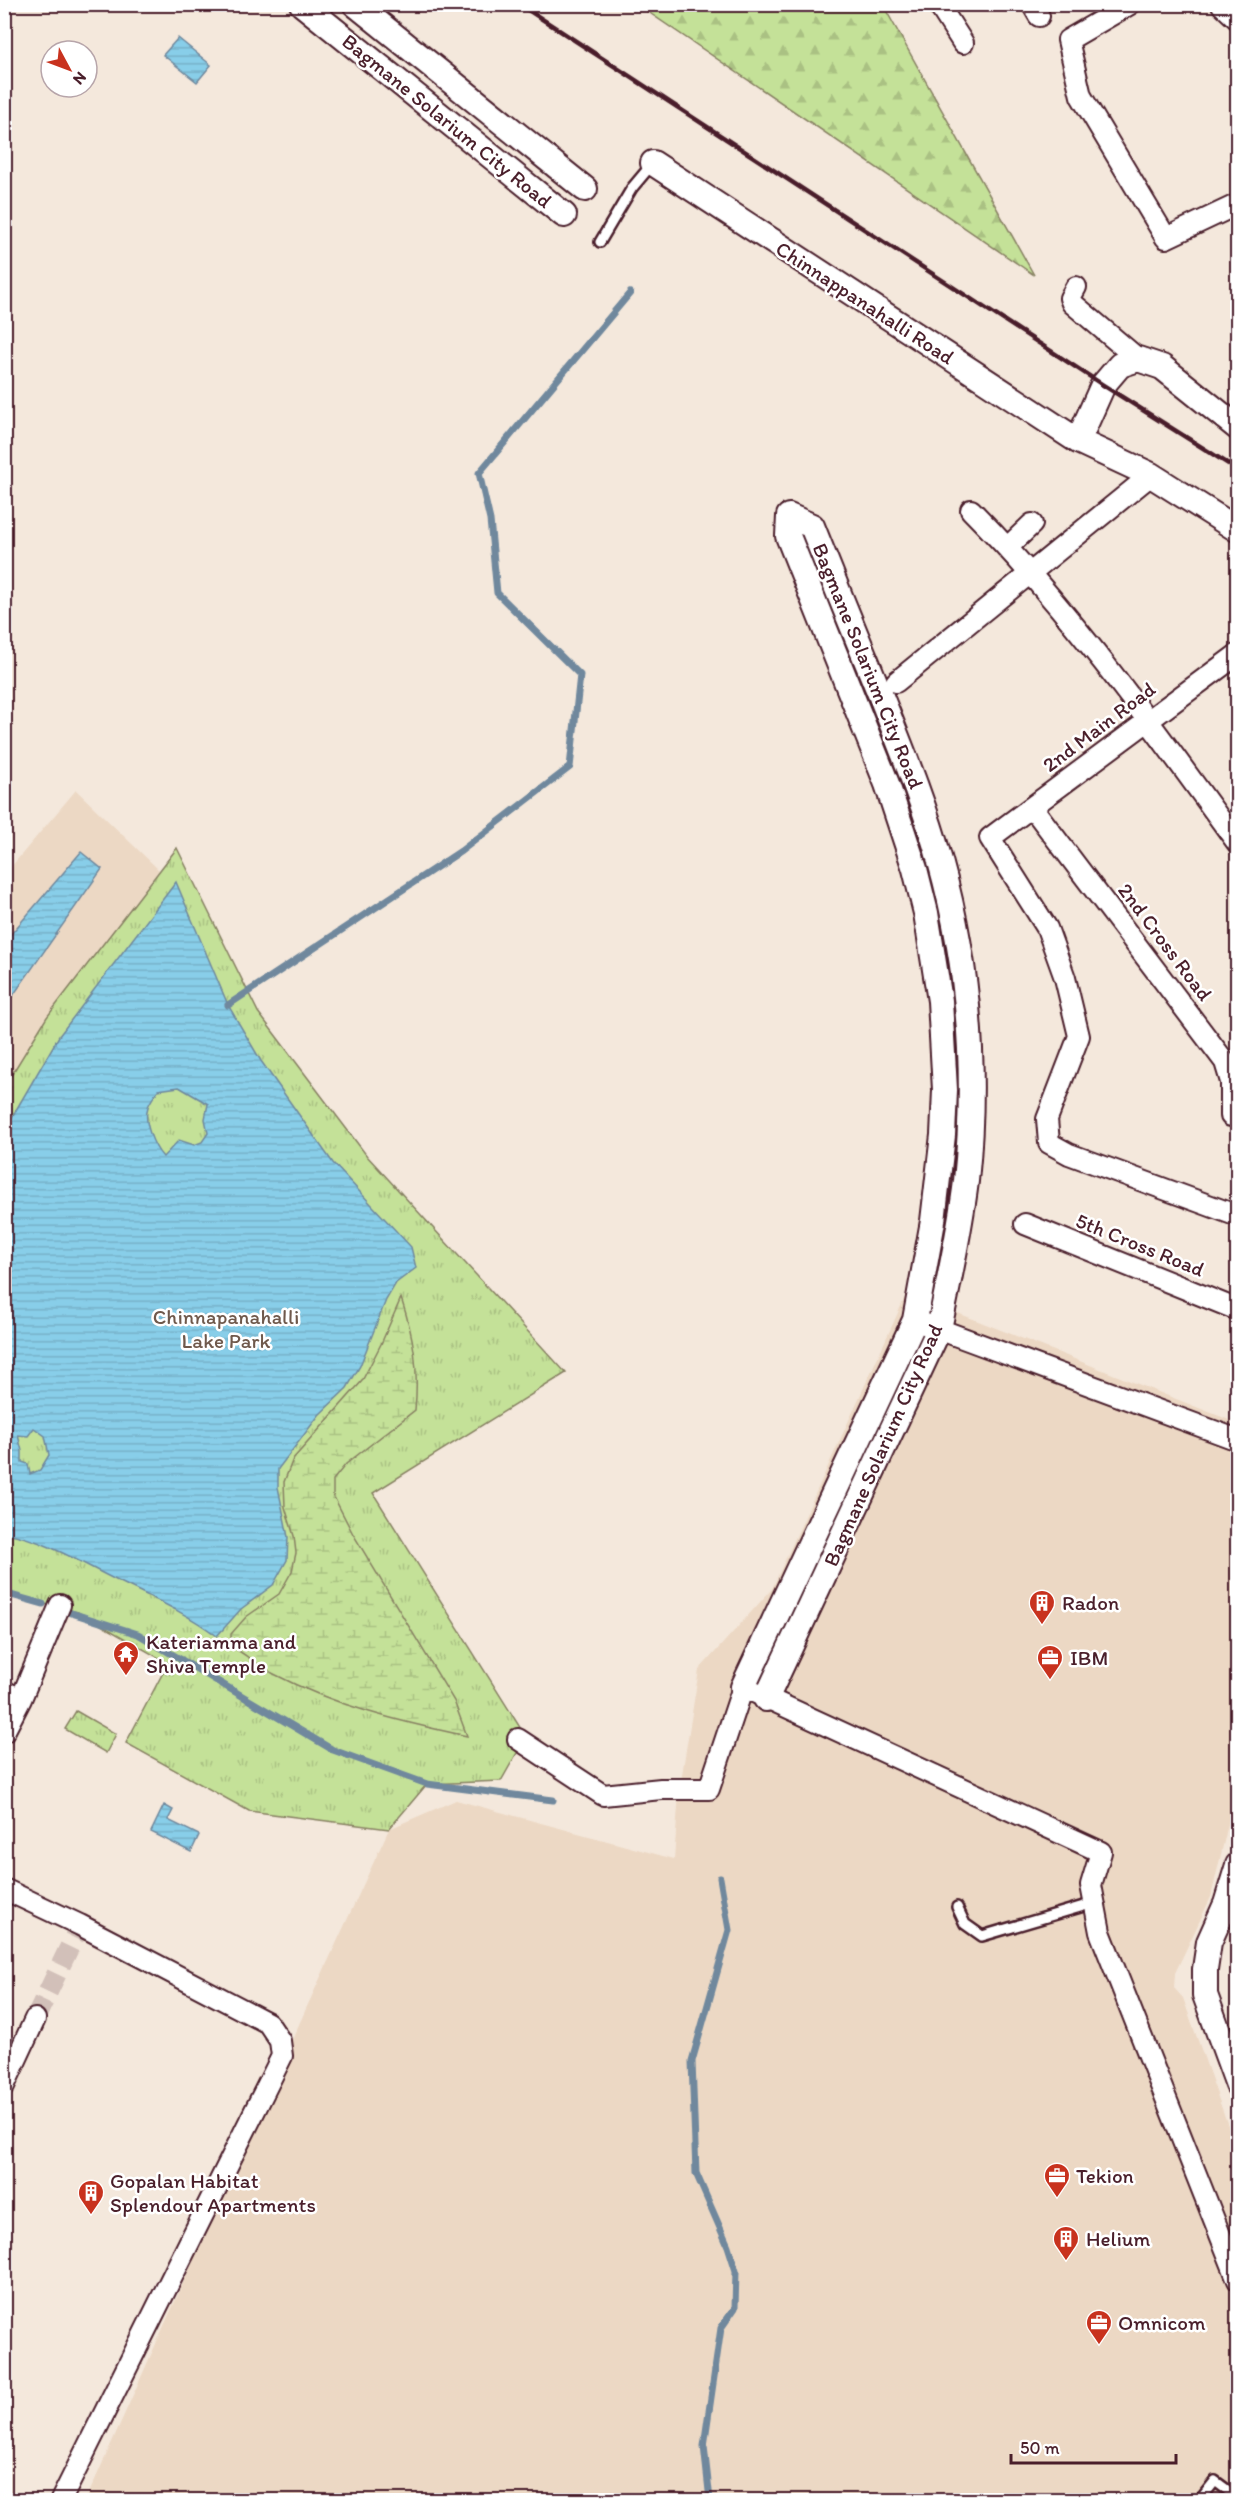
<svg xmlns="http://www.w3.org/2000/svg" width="1242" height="2505" viewBox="0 0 1242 2505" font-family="Itim,sans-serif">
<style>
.built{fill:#ecd8c4}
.grass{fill:url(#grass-tufts);stroke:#878062;stroke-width:1.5}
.forest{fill:url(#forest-firs);stroke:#878062;stroke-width:1.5}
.wetland{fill:url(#wetland-marsh);stroke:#878062;stroke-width:1.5}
.water{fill:url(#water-rules);stroke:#6f889d;stroke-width:1.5;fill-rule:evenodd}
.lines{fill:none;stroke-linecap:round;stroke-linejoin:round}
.stream{stroke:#6f889d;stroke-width:7}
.minor-tunnel{stroke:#d2c0b9;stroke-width:20;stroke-dasharray:20 10;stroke-linecap:butt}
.service-casing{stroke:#4a1f2b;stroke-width:14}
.minor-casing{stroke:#4a1f2b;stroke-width:24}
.tertiary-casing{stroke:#4a1f2b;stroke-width:28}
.service{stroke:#fff;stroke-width:9}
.minor{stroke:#fff;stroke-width:20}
.tertiary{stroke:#fff;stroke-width:24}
.rail{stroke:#4a1f2b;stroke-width:4.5}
.labels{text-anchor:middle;stroke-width:5;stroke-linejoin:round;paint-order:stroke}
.street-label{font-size:21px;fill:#4a1f2b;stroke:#fff}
.park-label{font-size:21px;fill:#6f594c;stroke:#fff}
.poi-label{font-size:21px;fill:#4a1f2b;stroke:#fff;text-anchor:start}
</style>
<defs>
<pattern id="grass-tufts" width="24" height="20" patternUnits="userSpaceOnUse" patternTransform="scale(1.5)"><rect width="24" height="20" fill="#c4e198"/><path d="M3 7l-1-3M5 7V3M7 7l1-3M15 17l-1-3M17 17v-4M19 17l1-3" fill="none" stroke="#aac183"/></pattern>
<pattern id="forest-firs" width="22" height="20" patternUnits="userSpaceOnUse" patternTransform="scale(1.5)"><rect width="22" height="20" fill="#c4e198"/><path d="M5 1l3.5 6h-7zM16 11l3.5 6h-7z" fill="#aac183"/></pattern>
<pattern id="wetland-marsh" width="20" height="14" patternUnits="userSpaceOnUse" patternTransform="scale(1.5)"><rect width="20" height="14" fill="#c4e198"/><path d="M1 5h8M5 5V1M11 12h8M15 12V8" fill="none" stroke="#aac183"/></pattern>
<pattern id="water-rules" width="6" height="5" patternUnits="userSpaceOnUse" patternTransform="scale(1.5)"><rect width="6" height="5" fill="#88cee9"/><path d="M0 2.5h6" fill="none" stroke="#77b0c8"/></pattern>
</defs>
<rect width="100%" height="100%" fill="#f4e8dc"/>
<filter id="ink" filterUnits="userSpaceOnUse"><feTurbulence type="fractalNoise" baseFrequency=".0167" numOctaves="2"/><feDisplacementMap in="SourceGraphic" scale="12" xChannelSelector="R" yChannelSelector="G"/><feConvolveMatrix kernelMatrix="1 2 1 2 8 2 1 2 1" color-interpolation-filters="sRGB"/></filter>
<g filter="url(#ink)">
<!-- built -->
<path class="built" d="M76,790L159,870L47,1017L5,1087V874Z
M907,1293L1237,1423V1786L1211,1897L1175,1973L1174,1988L1183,1998L1237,2151V2500H86L305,2011L389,1829L456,1800L674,1859L679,1793L699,1670L772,1589Z"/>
<!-- grass -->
<path class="grass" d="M177,848L258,1012L367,1156L566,1373L373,1493L526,1737L501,1781L427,1784L389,1829L249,1811L126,1743L168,1663L78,1612L5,1595L4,1087L47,1017Z
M76,1711L116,1734L106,1753L65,1729Z"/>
<!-- forest -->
<path class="forest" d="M638,5H883L1034,275Z"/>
<!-- wetland -->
<path class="wetland" d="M401,1298C414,1337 419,1369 415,1410L346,1464L333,1480V1495L353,1534L454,1701L467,1736C401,1722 335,1706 274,1674C259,1666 246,1655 231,1646V1634L246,1617L279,1594L292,1571L296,1553L294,1536L285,1507L284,1482L293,1459L362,1381L381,1344Z"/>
<!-- water -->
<path class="water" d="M178,38L211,65L197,82L163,55Z
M81,852L102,869L5,1007V941Z
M176,882L228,1005L261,1061L333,1163L411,1247L416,1268L396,1283L386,1300L360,1366L347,1388L319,1415L278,1469V1487L288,1537L287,1560L273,1585L241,1609L217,1636C185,1612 148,1596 112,1578C78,1561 42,1539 5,1533V1129L59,1036ZM179,1087L208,1104L205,1119L208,1133L202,1142L194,1145L179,1140L163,1157C153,1146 143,1121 148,1107C150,1101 155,1095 158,1090ZM34,1428L45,1436L49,1455L40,1470L30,1474L28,1464L22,1462V1451L18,1435L28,1436Z
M164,1805L173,1810L168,1820L199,1835L191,1852L151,1832Z"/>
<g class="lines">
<!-- stream -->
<path class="stream" d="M228,1005L461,851L570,767L580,675L497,593L490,520L479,473L630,293
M4,1593L43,1604
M62,1610L138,1634L333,1750L427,1784L553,1800
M710,2500L704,2446L721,2328L735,2308L736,2271L728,2246L696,2173L692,2061L729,1930L720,1878"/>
<!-- minor-tunnel -->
<path class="minor-tunnel" d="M35,2019L80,1925"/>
<defs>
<path id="service" d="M600,242L632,188L653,163
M957,1907L965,1924L982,1936L1094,1903
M1200,2500L1215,2481L1238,2498"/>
<path id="minor" d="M938,4L963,43
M1032,4L1039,16
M1130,4L1068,40L1081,96L1166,238L1238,204
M1076,287L1070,298L1072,303L1138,359
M971,510C1071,611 1154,728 1238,844
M1008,547L1032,524
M1238,654L990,838L1047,928L1065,978L1079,1036L1047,1119L1049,1143L1069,1154L1238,1216
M896,682L1151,475
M1032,807L1225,1062L1231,1082V1116
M1025,1224L1238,1310
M925,1324L1238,1440
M4,1691L21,1699
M4,1732L21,1699L60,1605
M518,1739L603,1795L661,1789H709L743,1687L1101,1852L1091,1885L1100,1932L1238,2280
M4,1889L80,1925L268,2023L280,2041L282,2056L61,2500
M4,2086L35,2019"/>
<path id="tertiary" d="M302,4L564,215
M355,4L585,189
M1224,4L1238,17
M653,163L1078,441L1151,475L1238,530
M1078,441L1103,385L1120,365L1138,359L1162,367L1238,428
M743,1687L915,1320L933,1221L943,1135L945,1090L940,1001L926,913L915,869L887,784L788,536L789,516L812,526C835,584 858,641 882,699C903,752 925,806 940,861C969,965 977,1075 966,1181C960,1231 949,1280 939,1329L766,1699
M1238,1865L1226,1904L1209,1942L1205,1969V1995L1238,2085"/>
</defs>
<!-- service casing -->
<use href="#service" class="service-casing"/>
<!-- minor casing -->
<use href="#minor" class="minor-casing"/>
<!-- tertiary casing -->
<use href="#tertiary" class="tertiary-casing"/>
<!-- service -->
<use href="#service" class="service"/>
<!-- minor -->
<use href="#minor" class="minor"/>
<!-- tertiary -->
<use href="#tertiary" class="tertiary"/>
<!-- rail -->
<path class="rail" d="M519,4L1103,385L1238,470"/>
</g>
</g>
<!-- icons -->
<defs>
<symbol id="building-pin" viewBox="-11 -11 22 30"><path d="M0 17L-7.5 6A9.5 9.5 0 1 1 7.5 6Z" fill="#c8321e" stroke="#fff"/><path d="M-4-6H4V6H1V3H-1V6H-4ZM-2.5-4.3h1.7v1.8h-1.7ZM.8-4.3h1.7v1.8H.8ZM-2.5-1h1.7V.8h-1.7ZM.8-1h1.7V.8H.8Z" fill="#fff"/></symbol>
<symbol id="temple-pin" viewBox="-11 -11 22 30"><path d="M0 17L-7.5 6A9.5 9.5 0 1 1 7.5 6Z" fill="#c8321e" stroke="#fff"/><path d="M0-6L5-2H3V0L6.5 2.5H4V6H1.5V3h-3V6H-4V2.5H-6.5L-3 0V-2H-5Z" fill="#fff"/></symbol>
<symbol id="office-pin" viewBox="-11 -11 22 30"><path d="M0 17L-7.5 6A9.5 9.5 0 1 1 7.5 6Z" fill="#c8321e" stroke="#fff"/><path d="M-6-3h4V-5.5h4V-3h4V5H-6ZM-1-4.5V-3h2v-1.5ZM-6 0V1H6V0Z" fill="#fff"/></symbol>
</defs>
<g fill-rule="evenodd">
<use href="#building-pin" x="1027" y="1588" width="30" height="40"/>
<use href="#temple-pin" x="111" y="1639" width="30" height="40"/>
<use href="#office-pin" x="1035" y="1643" width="30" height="40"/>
<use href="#office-pin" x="1042" y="2161" width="30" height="40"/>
<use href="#building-pin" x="76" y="2178" width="30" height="40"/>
<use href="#building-pin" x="1051" y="2224" width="30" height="40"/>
<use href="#office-pin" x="1084" y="2308" width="30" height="40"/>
</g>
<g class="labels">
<!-- street labels -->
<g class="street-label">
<text transform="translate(447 121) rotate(39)" y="7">Bagmane Solarium City Road</text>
<text transform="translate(865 303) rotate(33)" y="7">Chinnappanahalli Road</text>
<text transform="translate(868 666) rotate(68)" y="7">Bagmane Solarium City Road</text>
<text transform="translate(1099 727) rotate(-37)" y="7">2nd Main Road</text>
<text transform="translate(1165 942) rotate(53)" y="7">2nd Cross Road</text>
<text transform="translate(1140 1245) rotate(22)" y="7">5th Cross Road</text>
<text transform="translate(883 1445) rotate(-66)" y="7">Bagmane Solarium City Road</text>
</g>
<!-- park labels -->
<g class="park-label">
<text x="226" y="1324">Chinnapanahalli<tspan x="226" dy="24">Lake Park</tspan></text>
</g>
<!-- poi labels -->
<g class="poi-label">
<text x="1062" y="1610">Radon</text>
<text x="146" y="1649">Kateriamma and<tspan x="146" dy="24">Shiva Temple</tspan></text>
<text x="1070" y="1665">IBM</text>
<text x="1076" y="2183">Tekion</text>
<text x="110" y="2188">Gopalan Habitat<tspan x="110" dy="24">Splendour Apartments</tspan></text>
<text x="1086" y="2246">Helium</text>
<text x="1118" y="2330">Omnicom</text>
</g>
</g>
<!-- margin -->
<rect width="1242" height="2505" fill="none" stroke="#fff" stroke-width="24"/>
<rect x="12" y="12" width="1218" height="2481" fill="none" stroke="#4a1f2b" stroke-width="2" filter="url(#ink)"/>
<!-- north arrow -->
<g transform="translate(69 69) rotate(131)"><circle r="28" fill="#ffffff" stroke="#b7a5aa" stroke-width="1.5"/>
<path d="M0-4.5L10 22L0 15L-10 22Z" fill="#c8321e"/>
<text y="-9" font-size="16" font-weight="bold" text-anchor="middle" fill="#4a1f2b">N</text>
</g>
<!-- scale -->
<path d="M1011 2454v9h165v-9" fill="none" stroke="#4a1f2b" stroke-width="3"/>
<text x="1020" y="2454" font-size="18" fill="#4a1f2b" stroke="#ffffff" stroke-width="4.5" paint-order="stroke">50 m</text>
</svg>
